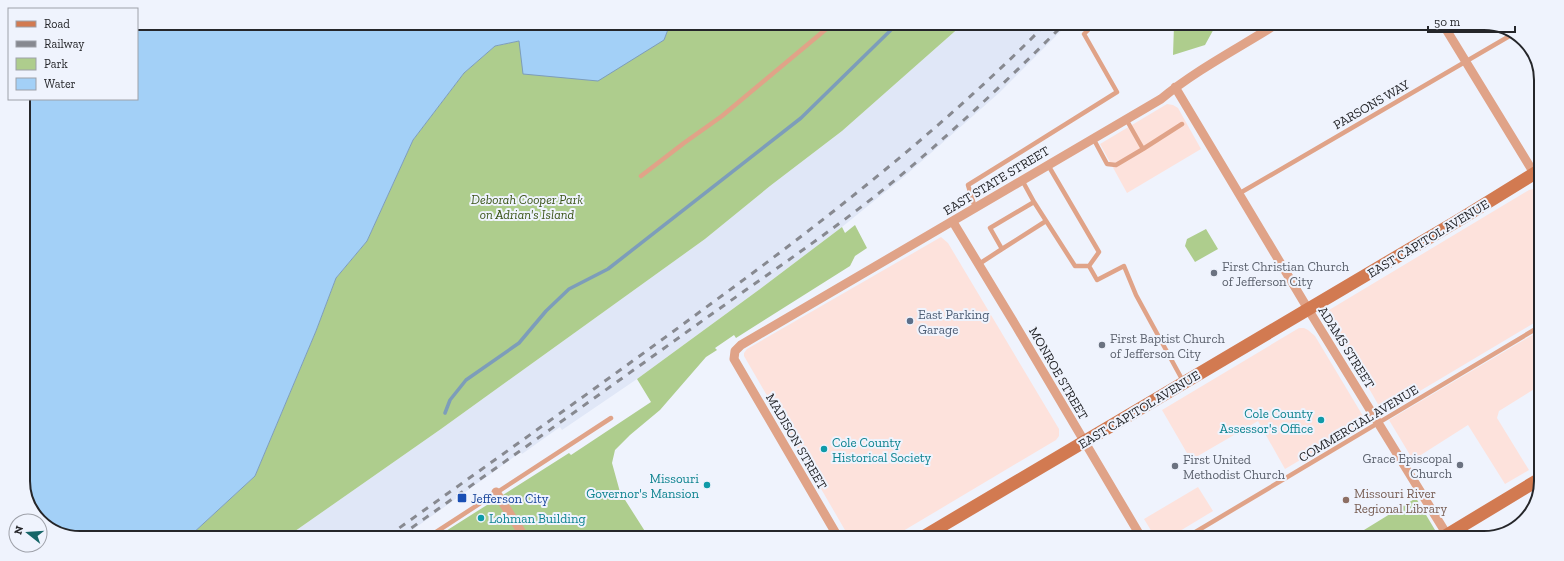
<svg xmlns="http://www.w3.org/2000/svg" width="1564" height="561" viewBox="0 0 1564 561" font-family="'Zilla Slab',serif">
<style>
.commercial{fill:#fde2dc}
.built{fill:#e0e7f7}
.green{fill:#aecd8d}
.water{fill:#a3d0f7;stroke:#7d9dba}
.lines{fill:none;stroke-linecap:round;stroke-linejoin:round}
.stream{stroke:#7d9dba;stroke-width:3.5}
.lane{stroke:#e0a388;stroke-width:4.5}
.street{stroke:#e0a388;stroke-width:9}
.secondary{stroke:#d27a51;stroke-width:13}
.rail{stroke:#878990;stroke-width:3;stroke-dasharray:7 7;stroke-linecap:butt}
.worship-dot{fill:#6b7280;stroke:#eff3fd;stroke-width:1.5}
.service-dot{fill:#5c6f8a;stroke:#eff3fd;stroke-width:1.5}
.culture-dot{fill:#0f9aa8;stroke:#eff3fd;stroke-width:1.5}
.transit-dot{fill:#1a4fb4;stroke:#eff3fd;stroke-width:1.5}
.education-dot{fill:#8d6e63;stroke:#eff3fd;stroke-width:1.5}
.labels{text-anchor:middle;stroke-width:4;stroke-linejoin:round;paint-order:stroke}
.street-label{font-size:13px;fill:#25262a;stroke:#eff3fd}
.park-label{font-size:13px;font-style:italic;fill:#3b5418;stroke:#eff3fd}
.worship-label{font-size:13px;fill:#5b616d;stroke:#eff3fd;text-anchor:start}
.service-label{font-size:13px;fill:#4e5e75;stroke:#eff3fd;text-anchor:start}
.culture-label{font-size:13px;fill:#0d838f;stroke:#eff3fd;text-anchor:end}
.education-label{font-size:13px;fill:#785e54;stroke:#eff3fd;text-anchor:start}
.transit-label{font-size:13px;fill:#164399;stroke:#eff3fd;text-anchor:start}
.rim{fill:none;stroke:#25262a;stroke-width:2}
</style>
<rect width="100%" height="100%" fill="#eff3fd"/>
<!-- commercial -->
<path class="commercial" d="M1167,104L1173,105L1178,108L1201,149L1127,193L1100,144Z
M1533,189L1540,194L1539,320L1383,413L1328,317L1329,310L1529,190Z
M941,237L948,243L1059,429V436L1056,440L893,537H849L744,356V353L747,349Z
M1299,328H1304L1308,330L1315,336L1366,421L1285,469L1258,421L1191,460L1162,410Z
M1539,331V386L1499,411L1497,418L1529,470L1505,484L1468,425L1413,460L1389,420Z
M1198,487L1213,511L1170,537H1155L1144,519Z"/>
<!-- built -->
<path class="built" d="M962,25H1067L999,93L906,175L842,227L760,289L637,379L562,430L560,427L522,454L521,452L404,536H288L441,429L705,239L770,186L842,131Z"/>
<!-- green -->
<path class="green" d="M670,24L962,25L842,131L770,186L705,239L441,429L288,536L191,535L255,476L316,331L336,278L367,241L413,140L464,73L495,46L519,41L664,40Z
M1174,25H1216L1205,45L1173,55Z
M855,225L867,248L855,256L850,266L736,338L734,335L715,348L717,350L706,357L660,410L630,435L615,450L612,463L620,492L648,536H438L569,453L571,455L651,402L637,379L760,289L842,227L845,233Z
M1206,229L1218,249L1195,262L1185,246L1187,239Z
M1416,498L1435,530L1423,538H1351Z"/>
<!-- water -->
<path class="water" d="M137,23L670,24L664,40L598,81L523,74L519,41L495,46L464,73L413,140L367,241L336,278L316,331L255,476L191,535H62L35,516L23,485V99H137Z"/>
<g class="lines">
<!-- stream -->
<path class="stream" d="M445,413L450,400L466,380L519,343L546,311L569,289L608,269L801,118L896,25"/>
<!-- lane -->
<path class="lane" d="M1093,138L1107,164L1116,165L1143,149L1126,119
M1143,149L1182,124
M1048,165L1099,252L1089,266
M641,176L684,143L722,116L831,25
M1022,180L1034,202
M1240,193L1513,34
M975,208L968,185L1117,92L1084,34L1093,25
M1046,221L1002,249L990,228L1034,202L1075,266H1089
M979,264L1002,249
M1089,266L1097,280L1124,266L1136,295L1183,381
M430,536L611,418
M1187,537L1539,327"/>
<!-- street -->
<path class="street" d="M1444,26L1540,183
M1175,87L1308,309L1449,538
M953,222L1016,326L1141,537
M496,492L524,536
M838,537L734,359L735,351L741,345L1161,99C1196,70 1237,49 1275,25"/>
<!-- secondary -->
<path class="secondary" d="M923,537L1459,220L1540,170
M1442,538L1538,480"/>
<!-- rail -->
<path class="rail" d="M388,536C493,461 598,387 701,311C822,223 940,131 1045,25
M400,536C503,463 606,390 709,316C775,269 843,224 906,171C960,125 1012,76 1063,25"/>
</g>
<!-- markers -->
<g class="worship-dot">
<circle cx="1214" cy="273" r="4"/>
<circle cx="1102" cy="345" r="4"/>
<circle cx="1460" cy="465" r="4"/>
<circle cx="1175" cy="466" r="4"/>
</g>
<circle class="service-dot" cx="910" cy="321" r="4"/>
<g class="culture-dot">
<circle cx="1321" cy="420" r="4"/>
<circle cx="824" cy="449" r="4"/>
<circle cx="707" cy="485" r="4"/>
<circle cx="481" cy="518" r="4"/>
</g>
<rect class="transit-dot" x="457" y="493" width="10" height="10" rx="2"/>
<circle class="education-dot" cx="1346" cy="500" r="4"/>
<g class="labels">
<!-- street labels -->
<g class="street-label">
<text transform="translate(1371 104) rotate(-30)" y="5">PARSONS WAY</text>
<text transform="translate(996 180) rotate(-31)" y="5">EAST STATE STREET</text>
<text transform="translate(1428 238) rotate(-31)" y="5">EAST CAPITOL AVENUE</text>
<text transform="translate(1347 347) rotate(58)" y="5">ADAMS STREET</text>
<text transform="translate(1059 373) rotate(60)" y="5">MONROE STREET</text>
<text transform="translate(1139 409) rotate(-31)" y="5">EAST CAPITOL AVENUE</text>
<text transform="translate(1358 423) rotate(-31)" y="5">COMMERCIAL AVENUE</text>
<text transform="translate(797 441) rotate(60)" y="5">MADISON STREET</text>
</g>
<!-- park labels -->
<g class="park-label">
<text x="527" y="204">Deborah Cooper Park<tspan x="527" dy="15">on Adrian's Island</tspan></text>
</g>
<!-- worship labels -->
<g class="worship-label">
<text x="1222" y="271">First Christian Church<tspan x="1222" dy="15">of Jefferson City</tspan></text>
<text x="1110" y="343">First Baptist Church<tspan x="1110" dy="15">of Jefferson City</tspan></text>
<text x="1452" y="463" text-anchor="end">Grace Episcopal<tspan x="1452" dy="15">Church</tspan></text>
<text x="1183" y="464">First United<tspan x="1183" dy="15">Methodist Church</tspan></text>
</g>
<!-- service labels -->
<g class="service-label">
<text x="918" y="319">East Parking<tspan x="918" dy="15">Garage</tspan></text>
</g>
<!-- culture labels -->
<g class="culture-label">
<text x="1313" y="418">Cole County<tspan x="1313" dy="15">Assessor's Office</tspan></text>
<text x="832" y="447" text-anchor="start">Cole County<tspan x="832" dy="15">Historical Society</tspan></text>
<text x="699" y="483">Missouri<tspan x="699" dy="15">Governor's Mansion</tspan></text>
<text x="489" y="523" text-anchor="start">Lohman Building</text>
</g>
<!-- education labels -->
<g class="education-label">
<text x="1354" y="498">Missouri River<tspan x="1354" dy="15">Regional Library</tspan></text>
</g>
<!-- transit labels -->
<g class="transit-label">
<text x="471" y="503">Jefferson City</text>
</g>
</g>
<!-- crop -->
<path d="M0 0H1564V561H0ZM80 30H1484A50 50 0 0 1 1534 80V481A50 50 0 0 1 1484 531H80A50 50 0 0 1 30 481V80A50 50 0 0 1 80 30Z" fill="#eff3fd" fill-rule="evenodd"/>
<path class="rim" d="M80 30H1484A50 50 0 0 1 1534 80V481A50 50 0 0 1 1484 531H80A50 50 0 0 1 30 481V80A50 50 0 0 1 80 30Z"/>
<!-- legend -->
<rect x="8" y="8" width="130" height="92" fill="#eff3fd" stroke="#9ea1a9"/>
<rect x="16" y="21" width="20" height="6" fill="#d27a51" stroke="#9ea1a9"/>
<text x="44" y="28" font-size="12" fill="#25262a">Road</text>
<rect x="16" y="41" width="20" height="6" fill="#878990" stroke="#9ea1a9"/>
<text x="44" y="48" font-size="12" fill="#25262a">Railway</text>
<rect x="16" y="58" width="20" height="12" fill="#aecd8d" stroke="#9ea1a9"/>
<text x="44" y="68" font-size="12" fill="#25262a">Park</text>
<rect x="16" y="78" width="20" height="12" fill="#a3d0f7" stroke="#9ea1a9"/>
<text x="44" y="88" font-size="12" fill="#25262a">Water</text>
<!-- north arrow -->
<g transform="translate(28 533) rotate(287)"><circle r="19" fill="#eff3fd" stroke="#9ea1a9"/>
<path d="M0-3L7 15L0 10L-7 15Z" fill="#176668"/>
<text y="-6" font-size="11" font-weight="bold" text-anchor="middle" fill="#25262a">N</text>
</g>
<!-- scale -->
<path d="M1428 26v6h87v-6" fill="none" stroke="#25262a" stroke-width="2"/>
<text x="1434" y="26" font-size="12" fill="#25262a" stroke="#eff3fd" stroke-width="3" paint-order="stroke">50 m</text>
</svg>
